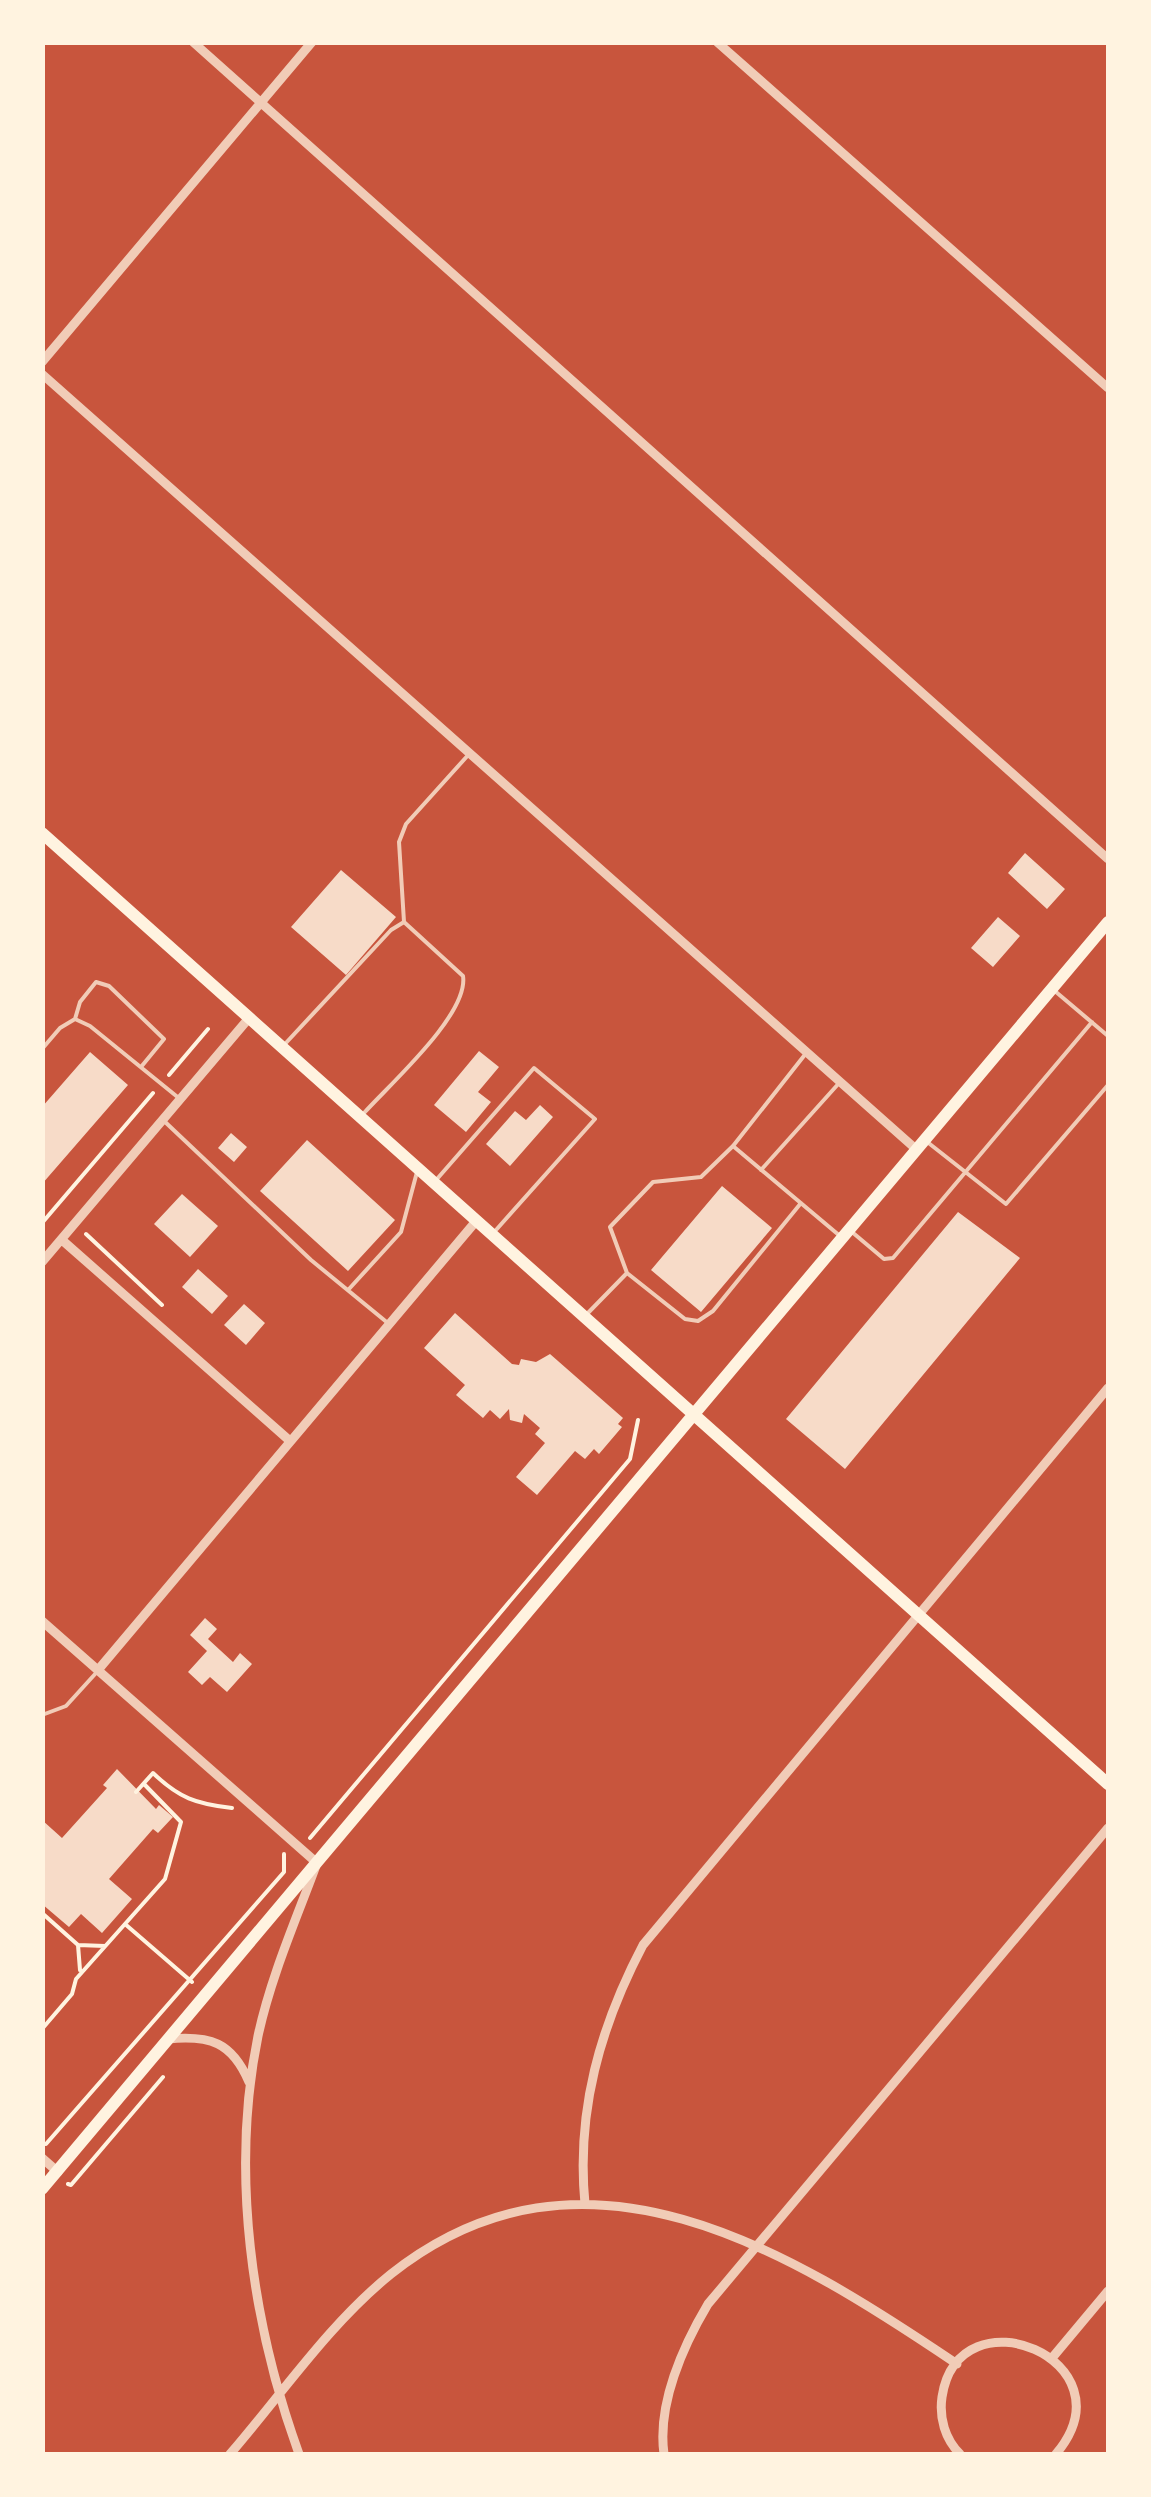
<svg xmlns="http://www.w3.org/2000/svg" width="1151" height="2497" viewBox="0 0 1151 2497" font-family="Roboto,sans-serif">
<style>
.building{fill:#f7dbc8}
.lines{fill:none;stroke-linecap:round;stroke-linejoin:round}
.path{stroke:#fff3e0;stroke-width:4}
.service{stroke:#f1ccb7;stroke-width:4}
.minor{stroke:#f1ccb7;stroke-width:9}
.secondary{stroke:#fff3e0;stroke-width:12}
</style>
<rect width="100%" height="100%" fill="#c8553d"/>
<!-- building -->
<path class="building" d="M1025,853L1065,889L1047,909L1008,873Z
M341,870L396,917L346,975L291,927Z
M998,917L1020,936L993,967L971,948Z
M479,1051L499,1067L478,1092L491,1102L466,1132L434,1105Z
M90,1052L128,1085L42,1184V1107Z
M540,1105L553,1117L510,1166L486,1144L515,1111L526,1120Z
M231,1133L247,1147L234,1162L218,1148Z
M307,1140L395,1220L348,1271L260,1191Z
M722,1186L772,1228L701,1312L651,1270Z
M182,1194L218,1226L190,1257L154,1224Z
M958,1212L1020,1258L845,1469L786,1419Z
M198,1269L228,1296L212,1314L182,1287Z
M244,1304L265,1323L246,1345L224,1325Z
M455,1313L512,1364L519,1365L521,1359L536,1362L550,1354L623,1418L618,1424L622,1427L599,1454L594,1449L585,1459L575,1451L537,1495L516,1477L545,1443L535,1434L540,1428L524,1414L522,1423L510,1420L509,1409L500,1419L490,1410L483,1418L456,1395L465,1385L424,1348Z
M205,1618L217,1629L208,1639L233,1662L240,1653L252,1664L227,1692L210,1677L202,1685L188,1672L207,1651L190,1635Z
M117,1769L156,1809L159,1805L173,1817L158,1833L153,1829L109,1879L132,1899L102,1933L81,1914L69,1927L42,1904V1820L62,1838L107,1788L103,1785Z"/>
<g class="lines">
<!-- path -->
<path class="path" d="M169,1075L208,1029
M42,1223L153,1093
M86,1234L162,1305
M136,1792L153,1773C179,1798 196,1804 232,1808
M310,1838L630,1459L638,1420
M42,1913L78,1945L105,1946
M125,1924L192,1982
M78,1945L80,1970
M42,2029L72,1994L76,1979L165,1879L181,1822L144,1784
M46,2144L284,1872V1854
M68,2184L71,2185L163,2077"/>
<!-- service -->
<path class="service" d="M404,922L399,842L406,824L470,753
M1056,992L1108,1036
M75,1019L80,1002L96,982L109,986L164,1039L141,1067
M284,1045L391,930L404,922L463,976C469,1014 390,1084 364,1113
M42,1049L60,1028L75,1019L90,1026L180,1099
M163,1120L311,1260L389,1324
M926,1141L1006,1204L1108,1085
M733,1146L840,1236
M761,1170L840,1082
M437,1179L534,1068L595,1119L496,1230
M801,1203L713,1311L698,1321L685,1319L627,1273L610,1227L653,1182L701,1177L733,1146L807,1052
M852,1232L884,1259L893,1258L1092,1022
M349,1289L401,1232L417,1172
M585,1316L627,1273
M42,1715L66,1706L96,1673"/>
<!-- minor -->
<path class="minor" d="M193,42L1108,859
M717,42L1108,388
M42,362L312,42
M42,374L917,1150
M62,1240L290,1441
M42,1262L249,1018
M42,1621L317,1863C296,1920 271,1976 258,2036C230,2173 252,2324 299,2454
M98,1670L477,1220
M168,2039C210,2035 232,2042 249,2082
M42,2158L58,2172
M585,2204C576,2111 600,2027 643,1945L1108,1388
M1052,2358L1108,2291
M230,2454C282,2394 329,2324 391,2274C583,2122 788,2250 957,2364
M664,2454C657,2404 683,2346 708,2304L1108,1828
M960,2454C945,2439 939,2418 942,2397C958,2288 1135,2360 1056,2454"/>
<!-- secondary -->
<path class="secondary" d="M42,833L1108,1784
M42,2189L1108,922"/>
</g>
<!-- border -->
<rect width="1151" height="2497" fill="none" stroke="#fff3e0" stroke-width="90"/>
</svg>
